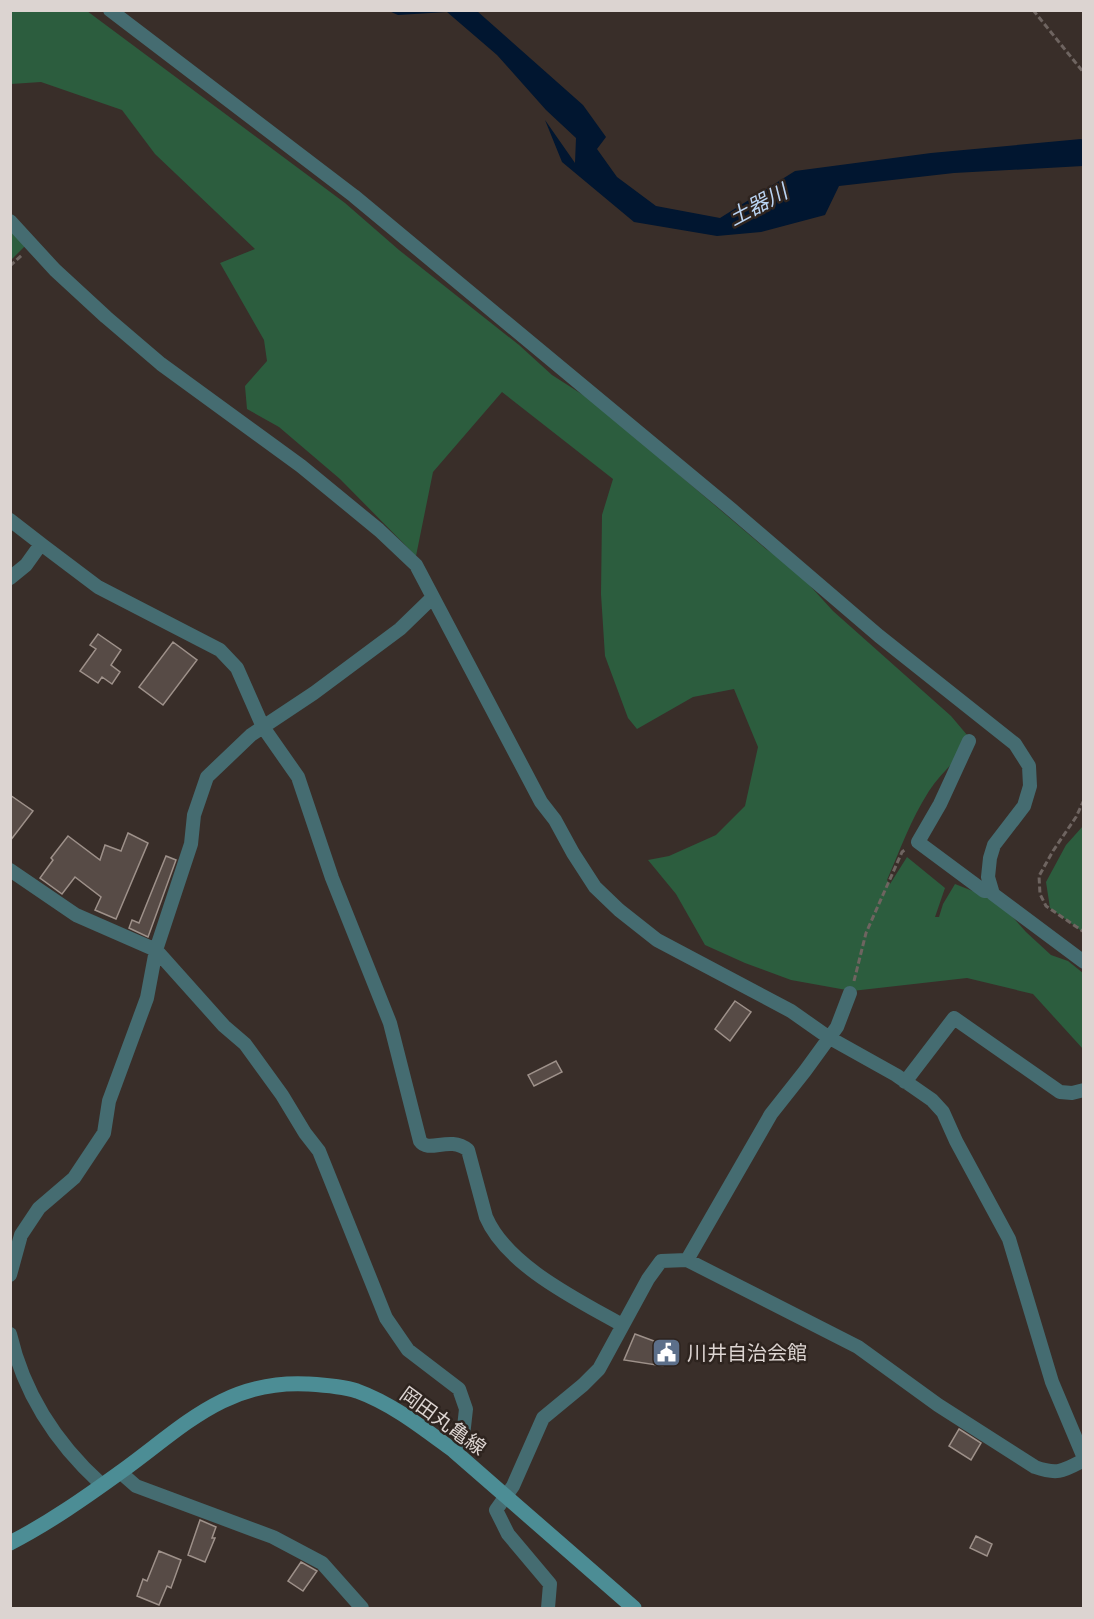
<svg xmlns="http://www.w3.org/2000/svg" width="1094" height="1619" viewBox="0 0 1094 1619" font-family="'Space Grotesk','Noto Sans JP',sans-serif">
<style>
.green{fill:#2c5d3e}
.water{fill:#011630}
.building{fill:#574b46;stroke:#9e918a;stroke-width:1.5}
.lines{fill:none;stroke-linecap:round;stroke-linejoin:round}
.path{stroke:#6e6460;stroke-width:3;stroke-dasharray:6 3;stroke-linecap:butt}
.street{stroke:#456c71;stroke-width:14}
.secondary{stroke:#4c8d95;stroke-width:15}
.labels{text-anchor:middle;stroke-width:5;stroke-linejoin:round;paint-order:stroke}
.poi-label{font-size:20px;fill:#dcd4d1;stroke:#2e241f;text-anchor:start}
.street-label{font-size:20px;fill:#dcd4d1;stroke:#2e241f}
.water-label{font-size:21px;font-style:italic;fill:#bad4f3;stroke:#2e241f}
</style>
<rect width="100%" height="100%" fill="#392e29"/>
<!-- green -->
<path class="green" d="M11,11H87L345,203L399,250L519,345L552,375L594,402L766,549L792,566L833,611L951,716L973,742C958,758 941,773 929,791C911,819 900,850 887,880L890,884L907,857L945,888L935,917H939L943,904L955,884L988,897L1009,913L1026,932L1051,955L1068,961L1083,973V1049L1033,994L967,978L852,991L791,980L745,963L705,945L676,894L648,860L669,856L716,835L745,806L758,747L734,689L693,697L637,729L628,718L605,656L601,594L602,515L613,479L502,392L433,472L416,556L340,479L279,427L247,409L245,386L267,361L264,340L220,263L255,249L155,154L122,110L41,82L11,84Z
M10,227L26,245L11,260H10Z
M1083,826V932L1050,908L1046,882L1066,845Z"/>
<!-- water -->
<path class="water" d="M389,11H477L583,105L606,137L597,149L617,177L656,206L720,218L795,171L931,153L1081,139L1083,140V166L954,173L839,186L825,215L761,232L717,236L634,222L562,162L545,120L575,163L576,138L546,110L497,55L447,12L398,15Z"/>
<!-- building -->
<path class="building" d="M98,634L121,650L111,665L120,672L112,684L102,677L98,683L80,671L96,649L90,645Z
M173,642L197,660L163,705L139,687Z
M10,795L33,811L10,841Z
M128,833L148,843L116,919L95,910L101,897L75,877L62,894L40,878L53,860L51,858L68,836L100,860L105,845L121,851Z
M166,856L176,860L148,937L129,928L132,920L139,923Z
M735,1001L751,1012L730,1041L715,1029Z
M556,1061L562,1072L534,1086L528,1075Z
M635,1334L670,1347L663,1366L624,1360Z
M959,1429L981,1443L971,1460L949,1446Z
M200,1520L216,1527L212,1538H215L205,1562L188,1555Z
M976,1536L992,1544L987,1556L970,1548Z
M159,1551L181,1560L171,1588L167,1586L159,1605L137,1596L143,1579L147,1581Z
M301,1562L317,1571L303,1591L288,1581Z"/>
<g class="lines">
<!-- path -->
<path class="path" d="M1033,10L1084,73
M10,266L22,255
M1084,800L1076,817L1053,851L1039,876L1040,894L1046,906L1084,932
M854,981L866,933L902,852L906,849"/>
<!-- street -->
<path class="street" d="M110,10L354,196L732,510L879,636L1015,744L1029,766L1030,786L1024,806L994,845L990,858L988,877L993,894L1084,962
M10,221L55,270L106,317L161,364L301,466L379,530L416,565L541,802L555,820L573,853L595,887L619,910L657,940L791,1011L828,1037L896,1075L932,1100L943,1112L956,1141L1009,1239L1052,1382L1084,1458
M10,520L41,544L26,565L10,578
M41,544L98,587L220,650L237,668L263,727L298,777L332,878L390,1023L420,1141C429,1154 449,1135 468,1150L486,1217C507,1266 578,1300 622,1325
M969,741L940,804L918,842L984,891H992
M10,870L76,915L156,950L224,1026L245,1044L282,1095L305,1133L319,1151L386,1318L408,1350L459,1389L466,1409L463,1436L454,1451
M905,1082L954,1018L1060,1092L1072,1093L1084,1090
M687,1260L771,1114L805,1071L837,1027L850,993
M10,1275L21,1235L39,1208L74,1178L104,1133L109,1101L147,998L156,950L191,844L194,815L207,777L251,735L314,693L400,629L433,597
M10,1334C24,1394 57,1444 101,1484
M120,1472L136,1486L273,1537L322,1563L362,1608
M548,1608L550,1584L508,1534L496,1510L513,1486L543,1418L583,1385L599,1369L648,1279L661,1261L687,1260L858,1347L938,1405L1035,1467C1058,1475 1063,1471 1084,1460"/>
<!-- secondary -->
<path class="secondary" d="M10,1543C49,1523 86,1497 122,1471C183,1427 225,1380 307,1384C323,1385 341,1386 357,1391C393,1404 424,1429 454,1451L634,1608"/>
</g>
<!-- icons -->
<defs>
<symbol id="civic-square" viewBox="-11 -11 22 22"><rect x="-9" y="-9" width="18" height="18" rx="4" fill="#5c6f8a" stroke="#2e241f"/><path d="M-.6-6.5H3V-4.5H.6V-3L4-1V1h2V6H-6V1h2V-1L-.6-3ZM-1.2 2.5V6h2.4V2.5Z" fill="#fff"/></symbol>
</defs>
<g fill-rule="evenodd">
<use href="#civic-square" x="650" y="1336" width="33" height="33"/>
</g>
<g class="labels">
<!-- poi labels -->
<g class="poi-label">
<text x="687" y="1360">川井自治会館</text>
</g>
<!-- street labels -->
<g class="street-label">
<text transform="translate(443 1421) rotate(36)" y="7">岡田丸亀線</text>
</g>
<!-- water labels -->
<g class="water-label">
<text transform="translate(758 205) rotate(-28)" y="7">土器川</text>
</g>
</g>
<!-- border -->
<rect width="1094" height="1619" fill="none" stroke="#dcd4d1" stroke-width="24"/>
</svg>
